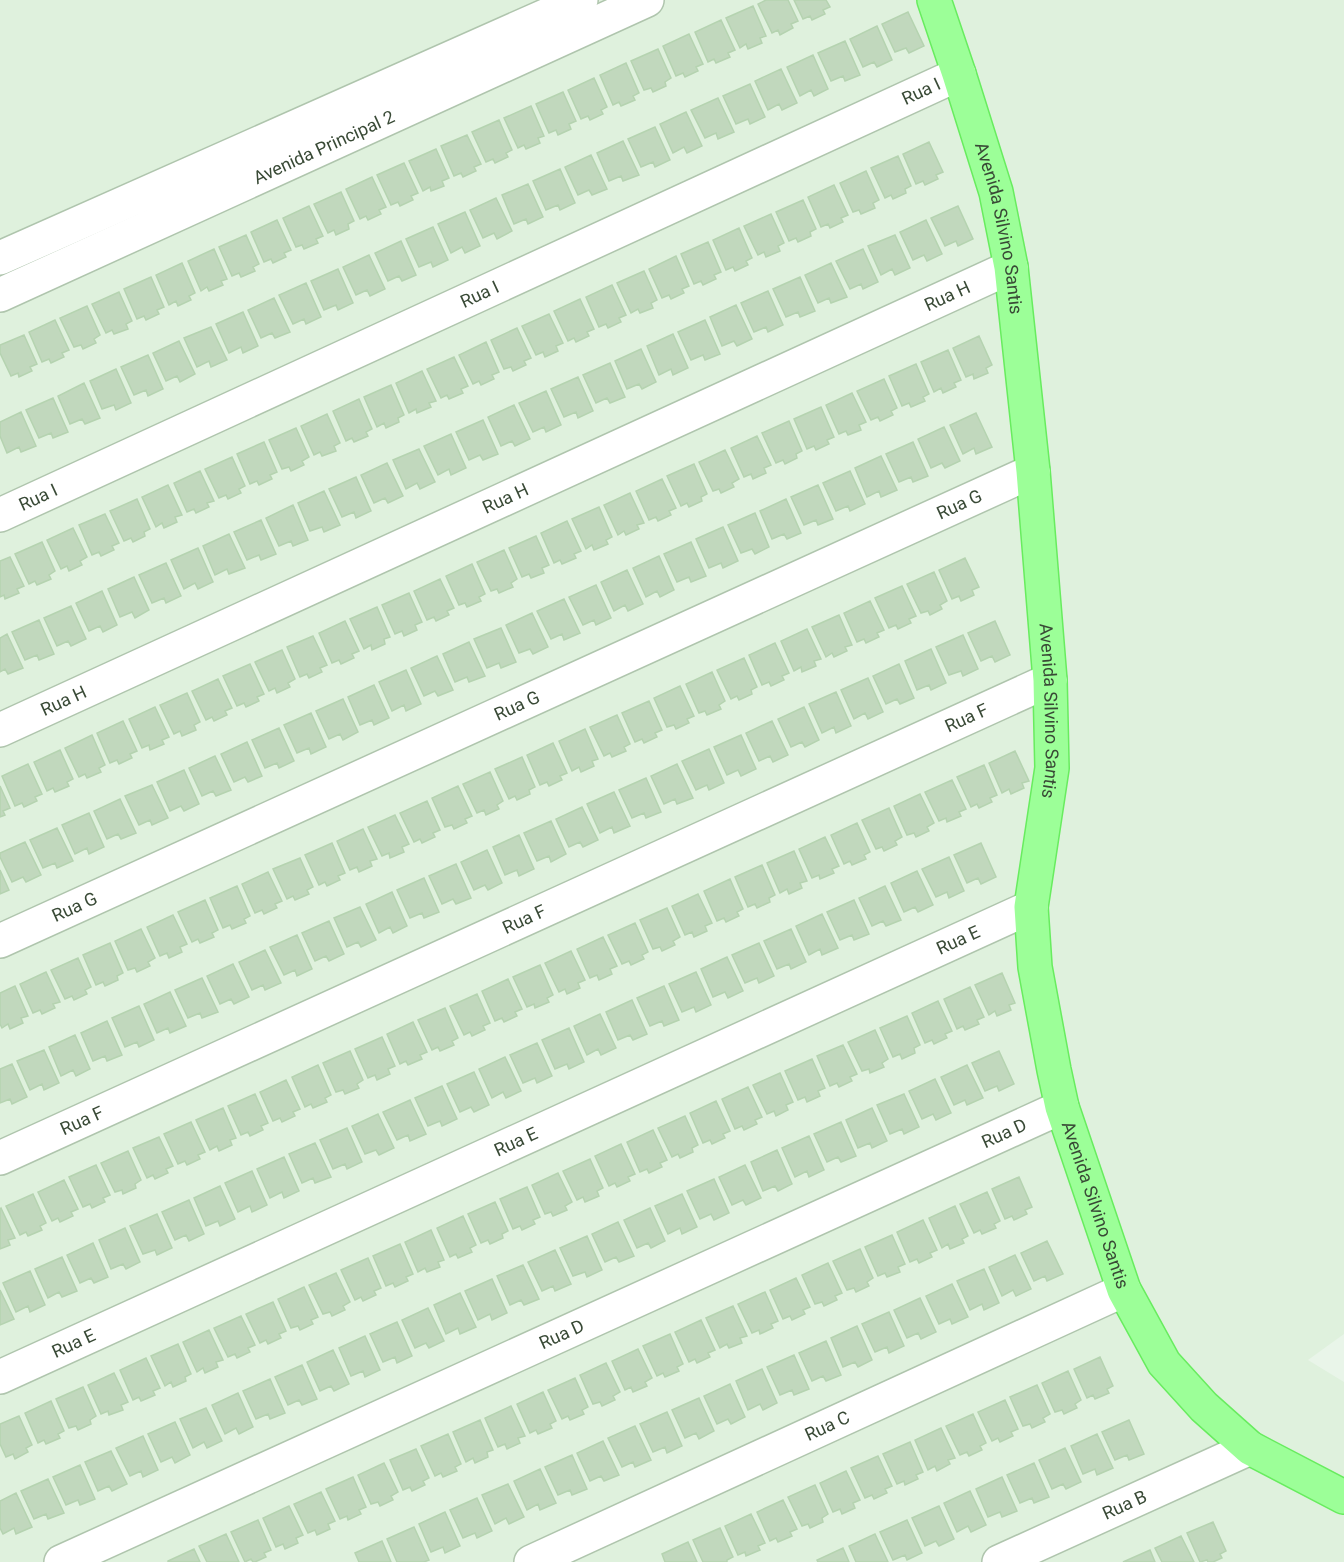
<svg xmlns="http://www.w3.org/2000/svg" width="1344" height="1562" viewBox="0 0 1344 1562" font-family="Roboto,sans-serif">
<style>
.residential{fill:#dff1dd}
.building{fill:#c1d8bd;stroke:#b5d3b0;stroke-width:1.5}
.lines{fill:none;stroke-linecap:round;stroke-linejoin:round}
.minor-casing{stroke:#afc5ad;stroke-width:36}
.major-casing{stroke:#68ec5f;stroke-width:36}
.minor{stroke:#fff;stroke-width:33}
.major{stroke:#9cff98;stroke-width:33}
.labels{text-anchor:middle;stroke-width:4.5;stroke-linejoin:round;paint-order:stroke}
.street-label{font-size:18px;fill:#394a36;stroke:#fff}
</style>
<rect width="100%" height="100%" fill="#e9f5e9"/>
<!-- residential -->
<path class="residential" d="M0,0H1344V1334L1308,1360L1344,1382V1562H0Z"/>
<!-- building -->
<path class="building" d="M766,0H788L798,21L791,24L793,28L780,35L778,30L772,33L758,4Z
M794,0H826L830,7L823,10L825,14L812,20L810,16L803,19Z
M753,6L766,36L760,38L762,43L748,49L746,44L740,48L726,18Z
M908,12L924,46L909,53L906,48L895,52L882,24Z
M721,20L735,50L728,53L730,57L716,63L714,59L708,62L695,32Z
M877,26L892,60L877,67L874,62L863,67L850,39Z
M689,34L703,64L696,67L698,71L685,77L683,73L676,76L663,46Z
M845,41L860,75L845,81L843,76L831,81L818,53Z
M658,49L671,78L665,82L666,86L653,92L651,88L644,90L631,61Z
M813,55L828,89L814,96L811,90L800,96L787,67Z
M626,63L639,93L633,96L635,100L621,106L619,102L613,105L600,75Z
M781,69L797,103L782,110L779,104L768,110L755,81Z
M594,78L607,107L601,110L603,114L590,120L588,116L581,119L568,90Z
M750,84L765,117L750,124L748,119L736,124L723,96Z
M563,92L576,121L569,124L571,129L558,135L556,130L549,133L536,104Z
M718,98L734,132L718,139L716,133L705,138L691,110Z
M531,106L544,136L538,138L540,143L526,149L524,145L518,148L504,118Z
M686,112L702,146L687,153L684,147L673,153L660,124Z
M499,120L512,150L506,153L508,157L495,163L493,159L486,162L472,132Z
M655,127L670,160L655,167L653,162L641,167L628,139Z
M467,135L481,164L474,167L476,171L463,177L461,173L454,176L441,146Z
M623,141L639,175L623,181L621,176L609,181L597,153Z
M929,142L943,172L936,175L938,179L925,185L923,181L916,184L903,154Z
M436,149L449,178L442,181L444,186L431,191L430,187L423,191L409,161Z
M591,155L607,189L592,195L589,190L578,195L565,167Z
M898,156L911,186L905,189L906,193L893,199L891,195L885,198L871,168Z
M404,163L418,193L411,196L413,200L400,206L398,202L391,205L377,175Z
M560,169L575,203L560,210L558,205L546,210L533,181Z
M866,171L879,200L873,203L875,208L861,214L859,210L853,212L840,183Z
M372,177L386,207L379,210L381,214L368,220L366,216L360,219L346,189Z
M528,184L543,217L528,224L526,219L514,224L502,195Z
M834,185L848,215L841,218L843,222L830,228L828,224L821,227L808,197Z
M341,192L354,221L348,224L349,229L336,235L334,230L328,233L314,204Z
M496,198L512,231L497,239L494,233L483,238L470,210Z
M803,200L816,229L810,232L811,236L798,242L796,238L789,241L776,212Z
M309,206L323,236L316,239L318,243L304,249L302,245L296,247L283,218Z
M958,206L973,239L958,246L956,241L945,246L931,218Z
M465,212L480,246L465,253L462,247L451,253L438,224Z
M771,214L784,243L778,246L780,251L766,257L764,252L758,255L744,226Z
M277,220L291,250L284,253L286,257L273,263L271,259L264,262L251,232Z
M926,220L942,254L927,261L924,255L913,260L900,232Z
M433,227L448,260L433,267L431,262L419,267L406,239Z
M739,228L752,258L746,261L748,265L735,271L733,267L726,270L713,240Z
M246,235L259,264L253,267L255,271L241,277L239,273L232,276L219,247Z
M895,235L910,268L895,275L892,269L881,275L868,246Z
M401,241L416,275L402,281L399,276L388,281L375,253Z
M708,242L721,272L714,275L716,279L703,285L701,281L694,284L681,254Z
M214,249L227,279L221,281L223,285L209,291L207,287L201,291L188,261Z
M863,249L878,282L863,289L861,284L850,289L836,261Z
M369,255L385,289L370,296L367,290L356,295L343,267Z
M676,256L689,286L682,289L684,293L671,299L669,295L662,298L649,269Z
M182,263L195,293L189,296L191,300L178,306L176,301L169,305L156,275Z
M831,263L847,297L831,303L829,298L818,303L805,275Z
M338,269L353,303L338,310L336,305L324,310L311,281Z
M644,271L657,300L651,303L653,308L640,313L638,309L631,313L617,283Z
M151,277L164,307L157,310L159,314L146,320L144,316L137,319L124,289Z
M800,277L815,311L800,317L798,312L786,317L773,289Z
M306,283L321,317L306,324L304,319L293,324L279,295Z
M612,285L626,315L619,318L621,322L608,328L606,324L599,327L586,297Z
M768,291L783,325L768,332L766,327L754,332L741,303Z
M119,292L132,321L126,324L128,329L114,334L112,330L106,333L92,304Z
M274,298L290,332L275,338L272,333L261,338L248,310Z
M580,299L594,329L587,332L589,336L576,342L574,338L568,341L554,311Z
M736,305L752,339L737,346L734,341L722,346L710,317Z
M87,306L100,335L94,339L96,343L83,349L81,345L74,347L60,318Z
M243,312L258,346L243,353L241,347L229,353L216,324Z
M549,314L563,343L556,346L558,351L545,357L543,352L536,355L522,326Z
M55,320L69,350L62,353L64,357L51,363L49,359L42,362L29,332Z
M705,320L720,354L705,360L703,355L691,360L678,332Z
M211,327L227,360L211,367L209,361L197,367L184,338Z
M517,328L531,358L524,361L526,365L513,371L511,367L504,369L491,340Z
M673,334L688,368L673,375L671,369L659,375L647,346Z
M24,335L37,364L30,367L32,371L19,377L18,373L11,376L0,353V345Z
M979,336L992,365L986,368L988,373L974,379L973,374L966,377L953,348Z
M179,341L195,374L180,382L177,376L166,381L153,353Z
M486,342L499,372L492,375L494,379L481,385L479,381L473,384L459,355Z
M641,349L656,382L642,389L639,384L627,389L615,361Z
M948,350L961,380L954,383L956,387L943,393L941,388L934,392L921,362Z
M148,355L163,389L148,396L146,390L134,395L121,367Z
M454,357L468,386L461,389L463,393L449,399L447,395L441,398L427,369Z
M610,363L625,397L610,403L607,398L596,403L583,375Z
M916,364L929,394L923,397L925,401L911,407L909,403L902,406L889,376Z
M116,369L131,403L116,410L114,405L102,409L90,381Z
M422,371L436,401L429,403L431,407L417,413L416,409L409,413L396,383Z
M578,377L593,411L578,418L576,412L564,417L551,389Z
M884,379L897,408L891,411L893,415L880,421L878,417L871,420L857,391Z
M84,383L100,418L85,424L82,419L70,424L58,396Z
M391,385L404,415L398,418L399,422L386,428L384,423L377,427L364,397Z
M546,391L561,425L546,432L544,427L533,432L519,403Z
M852,393L866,422L859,425L861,430L848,435L846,431L839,434L826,405Z
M53,398L68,432L53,438L51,433L39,438L26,410Z
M359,399L372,429L366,432L368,436L354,442L352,438L346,441L333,411Z
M514,405L530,439L515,446L512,441L501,446L488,417Z
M821,407L834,437L827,440L829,444L816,450L814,446L807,449L794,419Z
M21,412L36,446L21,452L19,447L7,453L0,436V422Z
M976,413L992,447L976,454L974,448L963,454L950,425Z
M327,414L340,443L334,446L336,451L322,456L320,452L314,455L301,426Z
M483,420L498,454L483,460L480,455L469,460L456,432Z
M789,421L802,451L796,454L797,458L785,464L783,460L776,463L762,433Z
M944,427L960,461L945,468L942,463L931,468L918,439Z
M296,428L309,457L302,461L304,465L291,471L289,467L282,469L269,440Z
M451,434L466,468L451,475L449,469L438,475L424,446Z
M757,436L771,465L764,468L766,473L753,479L751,474L744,477L731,448Z
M264,442L277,472L270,475L272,479L259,485L257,481L250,484L237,454Z
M913,442L928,476L913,482L911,477L899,482L886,454Z
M419,449L435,482L420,489L417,483L406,489L393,460Z
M725,450L739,479L732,483L734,487L721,493L719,489L713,491L699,462Z
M881,456L897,490L881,497L879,491L867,497L855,468Z
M232,457L245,486L239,489L241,493L228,499L226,495L219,498L205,469Z
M387,463L403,496L388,503L385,498L374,503L361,475Z
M694,464L707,494L701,497L702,501L689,507L687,503L681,506L667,476Z
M200,471L214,501L207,503L209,507L196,513L194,509L187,512L174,483Z
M850,471L865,504L850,511L848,506L836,511L823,483Z
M356,477L371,511L356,518L354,512L342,517L329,489Z
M662,479L676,508L669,511L671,515L658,521L656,517L649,520L636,491Z
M168,485L182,515L175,517L177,522L164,528L162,523L156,527L142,497Z
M818,485L833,519L818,525L816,520L804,525L791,497Z
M324,491L340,525L324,532L322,527L310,531L298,503Z
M630,493L644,523L637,525L639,529L626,535L624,531L618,535L604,505Z
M137,499L150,529L144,532L145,536L133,542L131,538L124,541L110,511Z
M786,499L801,533L787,539L784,534L772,539L760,511Z
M293,505L308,540L293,546L291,541L279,546L266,518Z
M599,507L612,537L606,540L608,544L594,550L592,545L586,549L572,519Z
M755,513L769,547L755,554L752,549L741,553L728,525Z
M105,514L119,543L112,546L114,550L101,556L99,552L92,555L79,525Z
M261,520L276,554L261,560L259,555L247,560L234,532Z
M567,521L581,551L574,554L576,558L562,564L560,560L554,563L541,533Z
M723,527L738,561L723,568L721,563L709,568L696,539Z
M73,528L87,557L80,561L82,565L69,571L67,566L61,569L47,540Z
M229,534L245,568L229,574L227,569L215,575L203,546Z
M536,536L549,565L542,568L544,573L531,578L529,574L522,577L509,548Z
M42,542L55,571L49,575L51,579L37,585L35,581L29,584L15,554Z
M691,542L706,576L691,582L689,577L677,582L664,554Z
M198,548L213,582L198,589L195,583L184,589L171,560Z
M504,550L517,579L511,583L513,587L499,593L497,589L491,591L477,562Z
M659,556L674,590L660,597L657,591L646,597L633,568Z
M10,557L24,586L17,589L19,593L5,599L4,595L0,597V561Z
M965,558L979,587L972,590L974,595L961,601L959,596L952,599L939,570Z
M166,563L181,596L166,603L164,598L152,603L139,575Z
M472,564L485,594L479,597L481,601L467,607L465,603L459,605L446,576Z
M627,570L643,604L628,611L625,605L614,611L601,582Z
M934,572L947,601L940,605L942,609L930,615L928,611L921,613L907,584Z
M134,577L149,610L135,618L132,612L120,617L108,589Z
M440,579L454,608L447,611L449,615L436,621L434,617L427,620L414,591Z
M596,585L611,618L596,625L594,620L583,625L569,597Z
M902,586L916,616L909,619L911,623L898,629L896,625L889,628L875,598Z
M102,591L117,625L103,632L100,626L89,631L76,603Z
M409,593L422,622L415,625L417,630L404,636L402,631L395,634L382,605Z
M564,599L580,633L564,640L562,634L551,639L537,611Z
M870,601L884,630L877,633L879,637L866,643L864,639L857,642L844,613Z
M71,606L86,639L71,646L68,641L57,646L44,618Z
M377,607L390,637L384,639L385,644L372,650L371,645L364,649L350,619Z
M532,613L548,647L533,654L530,649L519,653L506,625Z
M839,615L852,645L845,647L847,651L834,657L832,653L826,657L812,627Z
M39,620L54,654L39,660L37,655L25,660L12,632Z
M345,621L359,651L352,654L354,658L341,664L339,660L332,663L319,633Z
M995,621L1010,655L995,662L992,656L981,661L968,633Z
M501,628L516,662L501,668L499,663L487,668L474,639Z
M807,629L821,659L814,661L816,666L802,672L801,667L794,671L781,641Z
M7,634L23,668L8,674L5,669L0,672V638Z
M963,635L978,669L963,676L961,671L949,675L936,647Z
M313,636L327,665L320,668L322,672L309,678L307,674L300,677L287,647Z
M469,642L485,676L469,682L467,677L455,682L443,654Z
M775,643L789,673L782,676L784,680L771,686L769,682L762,685L749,655Z
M931,649L946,683L931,690L929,685L917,690L905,661Z
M282,650L295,679L288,683L290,687L277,693L275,688L269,691L255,662Z
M437,656L453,690L438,696L435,691L424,696L411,668Z
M744,658L757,687L751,690L752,694L739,700L737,696L731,699L717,670Z
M250,664L264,694L257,697L259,701L246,707L244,703L237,706L223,676Z
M899,664L914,698L900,704L897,699L886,704L873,676Z
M406,670L421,704L406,711L404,705L392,711L379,682Z
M712,672L725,701L719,705L721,709L707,715L705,711L699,713L686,684Z
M868,678L883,712L868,719L865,713L854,719L841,690Z
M218,679L232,708L225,711L227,715L214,721L212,717L206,720L192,691Z
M374,685L389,718L374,725L372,720L360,725L348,697Z
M680,686L694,716L687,719L689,723L676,729L674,725L667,727L654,698Z
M836,692L851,726L836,733L834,727L822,733L809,704Z
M187,693L200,722L194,725L196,730L182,736L180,731L174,734L160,705Z
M343,699L358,732L343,740L340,734L329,739L316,711Z
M649,701L662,730L655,733L657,737L644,743L642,739L635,742L622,713Z
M155,707L169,737L162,740L164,744L150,750L149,745L142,748L129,719Z
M804,707L819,740L805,747L802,742L791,747L778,719Z
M311,713L326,747L311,754L309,748L297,753L284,725Z
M617,715L630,744L624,747L626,751L612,757L610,753L604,756L590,727Z
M123,721L137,751L130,754L132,758L119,764L117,760L110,763L97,733Z
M772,721L788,755L773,762L770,756L759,761L746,733Z
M279,728L294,761L279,768L277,763L265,768L252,740Z
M585,729L598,759L592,761L594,766L581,772L579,767L572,771L559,741Z
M92,735L105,765L99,768L101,772L87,778L85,774L79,777L65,748Z
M741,735L756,769L741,776L738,770L727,775L714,747Z
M247,742L262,776L248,782L245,777L234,782L221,754Z
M553,743L567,773L560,776L562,780L549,786L547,782L540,785L527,755Z
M709,749L724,783L709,790L707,785L696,790L682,761Z
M60,750L73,779L67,782L69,786L55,792L53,788L47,791L34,762Z
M1015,751L1029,781L1022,783L1024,788L1011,794L1009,789L1002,793L989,763Z
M215,756L231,790L216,796L213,791L202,796L189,768Z
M522,757L535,787L529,790L530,794L517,800L515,796L509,799L495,769Z
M28,764L42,794L35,797L37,801L24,807L22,803L15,806L2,776Z
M677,764L693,798L677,804L675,799L664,804L651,776Z
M984,765L997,795L990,798L992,802L979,808L977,804L971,807L957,777Z
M184,770L199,804L184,811L181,806L170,811L157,782Z
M490,772L503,801L497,805L499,809L486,815L484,810L477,813L463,784Z
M646,778L661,812L646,818L644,813L632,818L619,790Z
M952,780L966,809L959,812L961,816L947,822L946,818L939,821L925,792Z
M152,785L168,818L152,825L150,820L139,825L125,796Z
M0,786L10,808L3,811L5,815L0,817Z
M458,786L472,816L465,819L467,823L454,829L452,825L445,827L432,798Z
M614,792L630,826L614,833L612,827L600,833L587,804Z
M920,794L934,823L927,827L929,831L916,837L914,833L907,835L894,806Z
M120,799L136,833L121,839L118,834L107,839L94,811Z
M427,801L440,830L433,833L435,837L422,843L420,839L414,842L400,813Z
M582,807L598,840L583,847L580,842L569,847L556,819Z
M889,808L902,837L895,841L897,845L884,851L882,847L876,849L862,820Z
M89,813L104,847L89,854L87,848L75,854L62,825Z
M395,815L409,844L402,847L404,852L390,858L389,853L382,856L368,827Z
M551,821L566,854L551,862L549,856L537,861L524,833Z
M857,823L870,852L864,855L866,859L852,865L850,861L844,864L831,835Z
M57,828L73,861L57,868L55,863L43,868L30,840Z
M363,829L377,859L370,861L372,866L359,872L357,867L350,870L337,841Z
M519,835L534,869L519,876L517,870L505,875L493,847Z
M825,837L839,866L832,869L834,873L820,879L819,875L812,878L799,849Z
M25,842L41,875L26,882L23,877L12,882L0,857V853Z
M332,843L345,873L338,876L340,880L327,886L325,882L319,885L305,855Z
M981,843L996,877L981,884L978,878L967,883L954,855Z
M487,850L502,883L488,890L485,885L474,890L461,862Z
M794,851L807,881L800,883L802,888L789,894L787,889L780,893L767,863Z
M949,857L964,891L949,898L947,892L936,897L922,869Z
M300,858L313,887L307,890L309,894L295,900L293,896L287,899L273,869Z
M456,864L471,898L456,904L453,899L442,904L429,876Z
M762,865L775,895L769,898L770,902L757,908L755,904L748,907L735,877Z
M0,870L9,890L0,894Z
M917,871L933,905L918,912L915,907L904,912L891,883Z
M268,872L282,901L275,904L277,908L264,914L262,910L255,913L242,884Z
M424,878L439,912L424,918L422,913L410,918L397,890Z
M730,879L743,909L737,912L739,916L726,922L724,918L717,921L704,891Z
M237,886L250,916L244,919L246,923L232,929L230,925L223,928L210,898Z
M885,886L901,920L886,926L883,921L872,926L859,898Z
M392,892L407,926L393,933L390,927L379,933L366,904Z
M698,894L712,923L705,926L707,931L694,937L692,932L685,935L672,906Z
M205,900L218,930L212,933L214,937L200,943L198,939L192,942L178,912Z
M854,900L869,934L854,940L852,935L840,940L827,912Z
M360,907L376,940L361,947L358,942L347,947L334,918Z
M667,908L680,937L673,941L675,945L662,951L660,947L653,949L640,920Z
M822,914L838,948L822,955L820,949L809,955L796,926Z
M173,915L187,944L180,947L182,952L169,958L167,953L160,956L147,927Z
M329,921L344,954L329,961L326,956L315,961L302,933Z
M635,923L648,952L642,955L644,959L631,965L629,961L622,964L608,935Z
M141,929L155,958L148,962L150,966L137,972L135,968L128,970L115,941Z
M791,929L806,962L791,969L789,964L777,969L764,941Z
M297,935L312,969L297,976L295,970L284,975L270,947Z
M603,937L617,966L610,969L612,974L599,980L597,975L590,978L577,949Z
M110,943L123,973L117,976L118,980L105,986L103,982L96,985L83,955Z
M759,943L774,976L759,983L757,978L745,983L732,955Z
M265,950L281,983L265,990L263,985L252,990L239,962Z
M571,951L585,980L578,983L580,988L567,994L565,989L559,992L545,963Z
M727,957L743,991L728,998L725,992L713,997L701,969Z
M78,958L91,987L85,990L87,994L74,1000L72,996L65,999L51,970Z
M233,964L249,997L234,1004L231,999L220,1004L207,976Z
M540,965L553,995L547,998L549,1002L535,1008L534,1004L527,1007L513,977Z
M46,972L60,1002L53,1004L55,1008L42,1014L40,1010L33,1013L20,984Z
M696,972L711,1005L696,1012L694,1007L682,1012L669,984Z
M1002,973L1015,1003L1009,1005L1011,1010L997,1016L995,1011L989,1015L975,985Z
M202,978L218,1012L202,1018L200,1013L188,1018L175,990Z
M508,979L522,1009L515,1012L517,1016L504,1022L502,1018L495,1021L482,991Z
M15,986L28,1016L21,1018L23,1023L10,1029L8,1024L2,1028L0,1024V993Z
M664,986L679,1020L664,1026L662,1021L650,1026L637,998Z
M970,987L984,1017L977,1020L979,1024L965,1030L963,1026L957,1029L944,999Z
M170,992L186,1026L170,1033L168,1028L157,1033L144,1004Z
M477,994L490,1023L483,1026L485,1030L472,1036L470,1032L464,1035L450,1006Z
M632,1000L647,1034L633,1040L630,1035L618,1040L606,1012Z
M938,1001L952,1031L945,1034L947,1038L934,1044L932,1040L925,1043L912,1013Z
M139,1006L154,1040L139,1047L137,1042L125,1047L112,1018Z
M445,1008L458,1038L452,1041L454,1045L440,1051L438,1047L432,1050L418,1020Z
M600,1014L616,1048L601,1055L598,1049L587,1055L574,1026Z
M907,1016L920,1045L914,1048L915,1053L902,1059L900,1054L893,1057L880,1028Z
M107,1021L122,1055L107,1061L105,1056L93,1061L81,1033Z
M413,1022L427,1052L420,1055L422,1059L408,1065L406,1061L400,1064L387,1034Z
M569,1028L584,1062L569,1069L567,1064L555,1069L542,1040Z
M875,1030L888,1059L882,1063L884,1067L870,1073L869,1069L862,1071L848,1042Z
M75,1035L90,1069L76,1076L73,1070L61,1076L49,1047Z
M382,1037L395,1066L388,1069L390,1074L377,1080L375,1075L368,1078L355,1049Z
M537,1043L552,1076L537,1083L535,1078L523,1083L510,1055Z
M843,1045L857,1074L850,1077L852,1081L839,1087L837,1083L830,1086L817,1056Z
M44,1050L59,1083L44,1090L42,1084L30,1090L17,1061Z
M350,1051L363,1080L357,1084L359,1088L345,1094L343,1090L336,1092L323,1063Z
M999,1051L1014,1084L999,1091L997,1086L985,1091L972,1063Z
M505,1057L521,1091L506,1098L503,1092L492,1098L479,1069Z
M812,1059L825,1088L818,1091L820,1096L807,1102L805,1097L798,1100L785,1071Z
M12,1064L27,1097L12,1104L10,1099L0,1103V1069Z
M318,1065L331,1095L325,1098L327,1102L313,1108L311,1104L305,1107L292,1077Z
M967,1065L983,1098L967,1105L965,1100L954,1105L941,1077Z
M474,1072L489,1105L474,1112L471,1107L460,1112L447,1084Z
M780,1073L793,1102L786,1105L788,1110L776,1116L774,1111L767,1114L753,1085Z
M935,1079L951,1113L936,1120L933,1114L922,1119L909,1091Z
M286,1080L300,1109L293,1112L295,1116L282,1122L280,1118L273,1121L260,1092Z
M442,1086L457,1119L442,1126L440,1121L428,1126L415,1098Z
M748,1087L762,1117L755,1120L757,1124L744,1130L742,1126L735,1129L722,1099Z
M255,1094L268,1123L261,1126L263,1130L250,1136L248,1132L241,1135L228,1106Z
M904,1094L919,1127L904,1134L902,1129L890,1134L877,1105Z
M410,1100L426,1134L410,1141L408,1135L397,1140L383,1112Z
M716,1101L730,1131L723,1134L725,1138L712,1144L710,1140L703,1143L690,1113Z
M223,1108L236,1138L230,1140L232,1145L219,1151L217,1146L210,1150L196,1120Z
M872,1108L887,1141L872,1148L870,1143L858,1148L846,1120Z
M378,1114L394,1148L379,1155L376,1150L365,1154L352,1126Z
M685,1116L698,1145L692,1148L693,1152L680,1158L678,1154L672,1157L658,1128Z
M191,1122L205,1152L198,1155L200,1159L187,1165L185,1161L178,1164L164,1134Z
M841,1122L856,1156L841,1162L838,1157L827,1162L814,1134Z
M347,1128L362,1162L347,1169L345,1164L333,1169L320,1140Z
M653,1130L667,1160L660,1163L662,1167L649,1173L647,1169L640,1172L627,1142Z
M809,1136L824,1170L809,1177L807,1171L795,1177L782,1148Z
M159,1137L173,1166L166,1169L168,1173L155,1179L153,1175L147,1178L133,1148Z
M315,1143L331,1177L315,1183L313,1178L302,1183L289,1154Z
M621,1144L635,1174L628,1177L630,1181L617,1187L615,1183L609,1186L595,1156Z
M777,1150L792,1184L778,1191L775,1186L763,1191L751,1162Z
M128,1151L141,1180L135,1184L136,1188L123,1194L122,1190L115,1192L101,1163Z
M284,1157L299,1191L284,1198L282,1192L270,1198L257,1169Z
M590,1159L603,1188L597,1191L599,1196L585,1202L583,1197L577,1200L563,1171Z
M96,1165L110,1195L103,1198L105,1202L92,1208L90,1204L83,1207L69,1177Z
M745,1165L761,1198L746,1205L743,1200L732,1205L719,1177Z
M252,1171L267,1205L252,1212L250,1206L238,1212L225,1183Z
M558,1173L572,1202L565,1206L567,1210L553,1216L551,1212L545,1214L532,1185Z
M1019,1177L1032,1207L1025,1210L1027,1214L1014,1220L1012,1216L1005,1219L992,1189Z
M714,1179L729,1213L714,1220L711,1214L700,1219L687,1191Z
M64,1180L78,1209L71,1212L73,1216L60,1222L58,1218L52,1221L38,1192Z
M220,1186L235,1219L220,1226L218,1221L206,1226L194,1198Z
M527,1187L540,1217L533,1220L535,1224L522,1230L520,1226L513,1229L500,1199Z
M987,1192L1000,1221L994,1224L996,1228L982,1234L980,1230L974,1233L960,1204Z
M33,1194L46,1223L40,1226L42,1230L28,1236L26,1232L20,1235L6,1206Z
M682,1194L697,1227L682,1234L680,1228L668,1234L655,1206Z
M189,1200L204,1234L189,1241L186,1235L175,1240L162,1212Z
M495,1202L508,1231L502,1234L503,1238L490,1244L488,1240L481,1243L468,1214Z
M955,1206L968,1236L962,1239L964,1243L950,1249L948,1244L942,1248L929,1218Z
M1,1208L15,1238L8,1240L10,1245L0,1249V1209Z
M650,1208L665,1241L651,1248L648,1243L637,1248L624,1220Z
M157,1214L172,1248L157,1255L155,1250L143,1254L130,1226Z
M463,1216L476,1245L470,1248L472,1252L458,1258L456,1254L450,1257L437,1228Z
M923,1220L937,1250L930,1253L932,1257L919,1263L917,1259L910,1262L897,1232Z
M618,1222L634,1256L619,1262L616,1257L605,1262L592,1234Z
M125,1228L140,1262L126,1269L123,1264L111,1269L99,1240Z
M431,1230L444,1260L438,1262L440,1267L427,1272L425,1268L418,1272L405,1242Z
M892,1235L905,1264L898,1267L900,1272L887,1277L885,1273L878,1276L865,1247Z
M587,1236L602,1270L587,1277L585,1272L573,1276L560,1248Z
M1047,1241L1063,1274L1047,1281L1045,1276L1034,1281L1021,1253Z
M93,1243L108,1277L94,1283L91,1278L80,1283L67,1255Z
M400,1244L413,1274L406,1277L408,1281L395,1287L393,1283L386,1286L373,1256Z
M860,1249L873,1278L867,1282L869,1286L856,1292L854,1288L847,1290L833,1261Z
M555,1250L571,1284L555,1291L553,1286L542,1291L528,1262Z
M1015,1255L1031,1289L1016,1296L1013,1290L1002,1296L989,1267Z
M62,1257L77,1291L62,1297L59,1292L48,1298L35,1269Z
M368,1258L381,1288L374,1291L376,1295L363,1301L361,1297L355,1300L341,1270Z
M828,1263L842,1293L835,1296L837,1300L824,1306L822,1302L815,1304L802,1275Z
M523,1265L539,1299L524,1305L521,1300L510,1305L497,1276Z
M984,1269L999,1303L984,1310L982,1304L970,1310L957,1281Z
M30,1271L45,1305L30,1312L28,1306L16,1312L3,1283Z
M336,1273L350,1302L343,1306L345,1310L332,1316L330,1312L323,1314L309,1285Z
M796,1278L810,1307L803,1310L805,1314L792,1320L790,1316L783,1319L770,1290Z
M492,1279L507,1313L492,1320L490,1314L478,1320L465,1291Z
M952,1284L968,1317L952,1324L950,1319L939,1324L926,1296Z
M304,1287L318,1317L311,1320L313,1324L300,1330L298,1326L291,1328L278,1299Z
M0,1290L14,1319L0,1325Z
M765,1292L778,1321L771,1324L773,1328L760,1334L759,1330L752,1333L738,1304Z
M460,1293L476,1327L460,1334L458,1328L446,1334L434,1305Z
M920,1298L936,1332L921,1339L918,1333L907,1338L894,1310Z
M273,1302L286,1331L279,1334L281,1338L268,1344L266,1340L260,1343L246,1314Z
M733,1306L747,1336L740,1338L742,1343L729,1348L727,1344L720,1348L706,1318Z
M428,1308L444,1341L429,1348L426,1343L415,1348L402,1320Z
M889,1312L904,1346L889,1353L887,1347L875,1352L862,1324Z
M241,1316L255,1345L248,1348L250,1352L237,1358L235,1354L228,1357L214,1328Z
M701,1320L715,1350L708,1353L710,1357L697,1363L695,1359L689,1362L675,1332Z
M397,1322L412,1356L397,1363L395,1357L383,1362L370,1334Z
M857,1326L872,1360L858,1367L855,1362L843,1367L831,1338Z
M209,1330L223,1360L216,1362L218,1367L205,1373L203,1368L197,1372L183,1342Z
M670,1334L683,1364L677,1367L679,1371L665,1377L663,1373L657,1376L643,1346Z
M365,1336L380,1370L365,1377L363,1371L351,1376L339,1348Z
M826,1341L841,1375L826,1381L823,1376L812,1381L799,1353Z
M178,1344L191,1374L185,1377L186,1381L173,1387L171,1382L165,1386L151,1356Z
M638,1349L652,1378L645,1382L647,1386L633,1392L631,1387L625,1390L612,1361Z
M333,1350L349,1384L334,1391L331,1386L320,1391L307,1362Z
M794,1355L809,1389L794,1395L792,1390L780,1395L767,1367Z
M1100,1357L1113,1386L1107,1389L1109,1393L1095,1399L1093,1395L1087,1398L1074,1369Z
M146,1358L160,1388L153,1391L155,1395L141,1401L139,1397L133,1400L120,1370Z
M606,1363L620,1392L613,1396L615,1400L602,1406L600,1402L593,1404L580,1375Z
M302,1365L317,1399L302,1405L299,1400L288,1405L275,1377Z
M762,1369L777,1403L763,1410L760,1404L748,1410L736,1381Z
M1068,1371L1081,1400L1075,1404L1077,1408L1064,1414L1062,1410L1055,1412L1042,1383Z
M114,1373L128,1402L121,1405L123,1410L109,1415L108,1411L101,1414L88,1385Z
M575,1378L588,1407L582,1410L584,1414L570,1420L568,1416L562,1419L548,1390Z
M270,1379L285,1413L270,1419L268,1414L256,1419L243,1391Z
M730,1384L745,1417L731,1424L728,1419L717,1424L704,1396Z
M1037,1385L1050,1414L1043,1418L1045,1422L1032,1428L1030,1424L1023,1426L1010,1397Z
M83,1387L96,1416L90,1420L91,1424L78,1430L76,1426L69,1428L56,1399Z
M543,1392L556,1421L550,1424L552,1428L538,1434L536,1430L530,1433L517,1404Z
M238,1393L253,1427L239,1434L236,1428L225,1434L212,1405Z
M699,1398L714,1431L699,1439L696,1433L685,1438L672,1410Z
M1005,1400L1018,1429L1011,1432L1013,1436L1000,1442L998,1438L992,1441L978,1412Z
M51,1401L64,1431L58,1434L60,1438L46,1444L44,1440L38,1443L25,1413Z
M511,1406L525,1436L518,1438L520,1443L507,1449L505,1444L498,1447L485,1418Z
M206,1408L222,1441L207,1448L204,1442L193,1448L180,1419Z
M667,1412L682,1446L667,1453L665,1447L653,1452L640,1424Z
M973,1414L986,1443L980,1446L982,1450L969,1456L967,1452L960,1455L946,1426Z
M19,1416L32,1445L26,1448L28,1452L15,1459L13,1454L6,1457L0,1444V1424Z
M480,1420L493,1450L487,1452L488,1457L475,1463L473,1458L466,1462L453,1432Z
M1129,1420L1144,1454L1129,1460L1127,1455L1115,1460L1102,1432Z
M175,1422L190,1455L175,1463L172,1457L161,1462L148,1434Z
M635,1426L651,1460L635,1467L633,1462L622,1467L608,1438Z
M941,1428L955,1458L948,1460L950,1464L937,1471L935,1466L928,1470L915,1440Z
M448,1434L461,1464L455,1467L457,1471L443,1477L441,1473L435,1476L421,1446Z
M1097,1434L1113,1468L1097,1475L1095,1469L1083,1474L1071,1446Z
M143,1436L158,1470L143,1477L141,1471L130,1476L116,1448Z
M603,1441L619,1475L604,1481L601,1476L590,1481L577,1453Z
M910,1442L923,1472L916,1475L918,1479L905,1485L904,1481L897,1484L883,1454Z
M1065,1448L1081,1482L1066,1489L1063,1484L1052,1489L1039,1460Z
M416,1449L429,1478L423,1481L425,1485L412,1491L410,1487L403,1490L390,1460Z
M111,1451L127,1484L112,1491L109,1486L98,1491L85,1462Z
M572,1455L587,1489L572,1495L570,1490L558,1495L545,1467Z
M878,1456L892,1486L885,1489L887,1493L874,1499L872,1495L865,1498L851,1468Z
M384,1463L398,1492L391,1496L393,1500L380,1506L378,1502L371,1504L358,1475Z
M1034,1463L1049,1497L1034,1503L1032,1498L1020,1503L1007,1475Z
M80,1465L95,1499L80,1505L78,1500L66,1505L53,1477Z
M540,1469L556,1503L540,1510L538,1504L527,1510L514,1481Z
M846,1471L860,1500L853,1503L855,1508L842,1514L840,1509L833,1512L820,1483Z
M353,1477L366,1507L359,1510L361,1514L348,1520L347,1516L340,1519L326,1489Z
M1002,1477L1017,1511L1002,1517L1000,1512L988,1517L976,1489Z
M48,1479L64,1513L48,1519L46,1514L34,1519L21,1491Z
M508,1484L524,1517L509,1524L506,1518L495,1524L482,1495Z
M815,1485L828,1514L822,1518L823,1522L810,1528L808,1524L802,1526L788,1497Z
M970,1491L986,1525L971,1532L968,1526L957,1532L944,1503Z
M321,1492L335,1521L328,1524L330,1529L317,1535L315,1530L308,1533L294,1504Z
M16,1493L32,1527L16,1534L14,1528L3,1534L0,1528V1501Z
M477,1498L492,1531L477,1538L475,1533L463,1538L450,1510Z
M783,1500L797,1529L790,1532L792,1536L778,1542L776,1538L770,1541L757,1512Z
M289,1506L303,1535L296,1538L298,1543L285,1549L283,1544L276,1547L263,1518Z
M939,1506L954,1539L939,1546L936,1541L925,1546L912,1518Z
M445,1512L460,1546L445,1553L443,1547L431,1552L419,1524Z
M751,1514L765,1543L758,1546L760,1550L746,1556L745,1552L738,1555L725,1526Z
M258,1520L271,1550L264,1553L266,1557L255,1562H253L251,1559L245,1562L231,1532Z
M907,1520L922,1553L907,1560L905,1555L893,1560L880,1532Z
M1213,1522L1226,1551L1220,1554L1222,1558L1213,1562H1208L1207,1560L1200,1562L1187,1533Z
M414,1527L429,1560L424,1562H397L387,1539Z
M720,1528L733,1557L727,1560V1562H703L693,1540Z
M226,1534L239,1562H207L199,1546Z
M875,1534L888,1562H856L849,1546Z
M1181,1536L1194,1562H1162L1155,1548Z
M382,1541L391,1562H359L355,1553Z
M688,1542L697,1562H665L662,1554Z
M843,1548L849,1562H818L817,1560Z
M194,1549L200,1562H168V1561Z
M1150,1550L1155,1562H1123Z"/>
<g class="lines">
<defs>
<g id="minor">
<path d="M0,258L581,0"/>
<path id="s1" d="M0,295L647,0"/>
<path id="s2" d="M0,515L959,74"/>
<path id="s3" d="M0,730L1011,267"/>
<path id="s4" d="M0,941L1033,471"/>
<path id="s5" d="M0,1158L1050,680"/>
<path id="s6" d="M0,1377L1031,907"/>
<path id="s7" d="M61,1562L1062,1107"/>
<path id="s8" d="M531,1562L1124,1290"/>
<path id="s9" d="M999,1562L1250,1448"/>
</g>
<g id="major">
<path id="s10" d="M934,0L959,74L996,192L1011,267L1033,471L1050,680L1052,768L1031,907L1035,967L1054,1070L1062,1107L1124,1290L1164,1363L1204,1407L1250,1448L1344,1497"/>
</g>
</defs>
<!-- minor casing -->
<use href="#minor" class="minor-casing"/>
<!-- major casing -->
<use href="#major" class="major-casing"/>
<!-- minor -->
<use href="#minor" class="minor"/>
<!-- major -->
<use href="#major" class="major"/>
</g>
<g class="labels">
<!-- street labels -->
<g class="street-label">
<text dy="6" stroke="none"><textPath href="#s2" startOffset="1014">Rua I</textPath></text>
<text dy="6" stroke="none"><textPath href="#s1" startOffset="356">Avenida Principal 2</textPath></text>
<text dy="6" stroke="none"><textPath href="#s10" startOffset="238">Avenida Silvino Santis</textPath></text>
<text dy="6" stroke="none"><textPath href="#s2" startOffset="528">Rua I</textPath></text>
<text dy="6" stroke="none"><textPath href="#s3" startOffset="1042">Rua H</textPath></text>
<text dy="6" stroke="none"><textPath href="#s2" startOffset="42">Rua I</textPath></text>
<text dy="6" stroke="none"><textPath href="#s3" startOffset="556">Rua H</textPath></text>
<text dy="6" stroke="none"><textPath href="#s4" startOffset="1054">Rua G</textPath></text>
<text dy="6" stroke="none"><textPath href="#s3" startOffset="70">Rua H</textPath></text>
<text dy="6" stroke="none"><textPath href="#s4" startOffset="568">Rua G</textPath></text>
<text dy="6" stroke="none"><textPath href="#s10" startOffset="724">Avenida Silvino Santis</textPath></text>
<text dy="6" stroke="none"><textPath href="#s5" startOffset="1062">Rua F</textPath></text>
<text dy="6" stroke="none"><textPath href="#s4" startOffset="82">Rua G</textPath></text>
<text dy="6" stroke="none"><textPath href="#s5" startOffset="576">Rua F</textPath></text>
<text dy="6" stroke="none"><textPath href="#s6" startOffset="1053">Rua E</textPath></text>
<text dy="6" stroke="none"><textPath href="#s5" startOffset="90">Rua F</textPath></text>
<text dy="6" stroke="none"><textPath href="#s7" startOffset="1036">Rua D</textPath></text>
<text dy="6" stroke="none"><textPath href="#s6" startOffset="567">Rua E</textPath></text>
<text dy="6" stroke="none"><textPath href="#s10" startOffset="1228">Avenida Silvino Santis</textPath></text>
<text dy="6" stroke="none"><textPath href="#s7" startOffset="550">Rua D</textPath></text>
<text dy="6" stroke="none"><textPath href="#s6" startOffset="81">Rua E</textPath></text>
<text dy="6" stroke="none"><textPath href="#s8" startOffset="326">Rua C</textPath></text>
<text dy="6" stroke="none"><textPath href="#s9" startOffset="138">Rua B</textPath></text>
</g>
</g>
</svg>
